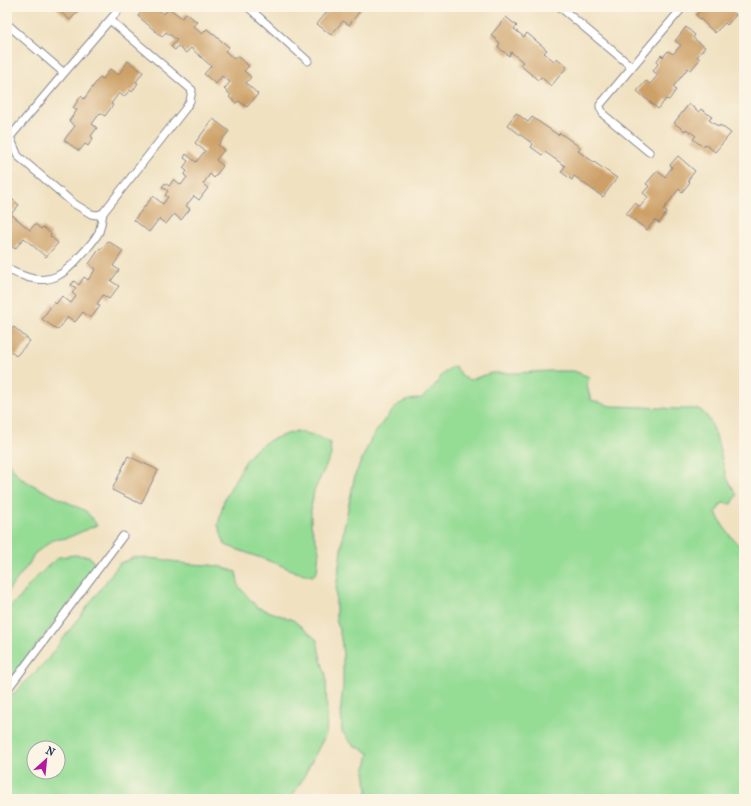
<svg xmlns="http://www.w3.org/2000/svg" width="751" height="806" viewBox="0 0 751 806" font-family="'IM FELL French Canon',serif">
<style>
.green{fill:#95dc95;stroke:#58867a;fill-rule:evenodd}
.building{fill:#cda067}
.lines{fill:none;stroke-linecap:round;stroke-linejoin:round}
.lane-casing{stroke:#868890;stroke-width:9}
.lane{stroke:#fff;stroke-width:7}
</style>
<rect width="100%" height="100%" fill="#fcf5e5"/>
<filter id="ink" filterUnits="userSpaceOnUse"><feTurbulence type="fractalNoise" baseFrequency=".025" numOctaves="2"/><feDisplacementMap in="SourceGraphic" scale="8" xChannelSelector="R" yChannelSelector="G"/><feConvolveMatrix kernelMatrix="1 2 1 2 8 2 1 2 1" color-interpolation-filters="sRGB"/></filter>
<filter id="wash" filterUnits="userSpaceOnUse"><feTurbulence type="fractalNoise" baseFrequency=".012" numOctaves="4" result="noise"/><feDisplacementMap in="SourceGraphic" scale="16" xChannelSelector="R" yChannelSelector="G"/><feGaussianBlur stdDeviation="0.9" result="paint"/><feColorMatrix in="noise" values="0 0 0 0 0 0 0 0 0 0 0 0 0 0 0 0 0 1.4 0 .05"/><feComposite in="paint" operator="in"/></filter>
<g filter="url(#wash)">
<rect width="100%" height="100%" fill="#f0e1c1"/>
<!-- green -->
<path class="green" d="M455,366L463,377L470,380L491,373H517L550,371H574L589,377L587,386L591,400L611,406L644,407L677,409H699C718,421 720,459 727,478C730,484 734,489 737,495L732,504L722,503L716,512C722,527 732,539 744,550V799H373L367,795V788L365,772L369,753L352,744L342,732L341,706L343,685V655L341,638L336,618V590L344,527L355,475L371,439L385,419L399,404L409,400L422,398L435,385L443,374L450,368Z
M297,431C310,434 319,436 330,443L331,455L314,491L311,508V525L319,550L317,572L313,576L296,572L280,565L225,545L218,525L224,500L245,462L254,451L266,442L281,436Z
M7,461L20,478L52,495L86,511L97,525L67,538L53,540L34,554L29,564L7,592Z
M75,555L89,556L97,567L7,684V609L20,598L30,584L48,566L59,557Z
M134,557L160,559L188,564L210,565L222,567L236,572L239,587L257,607L293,620L317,640L321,660L326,675L327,721L326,734L302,780L291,799H7V700L47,660L120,563L129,560ZM34,748H58V772H34Z"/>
<g id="blocks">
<!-- building -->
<path class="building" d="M55,7H82L70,20Z
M145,7H155L164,14L169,8L182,18L186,13L197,22L193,26L202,34L207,29L229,47L225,51L234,59L237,56L249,66L244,71L251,77L246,83L258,94L247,107L239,101L236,103L229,97L231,95L224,89L230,82L222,76L216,84L204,74L211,66L191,48L186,53L178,46L175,50L171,47L177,40L166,32L162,37L138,16Z
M331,7H363L349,25L343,21L331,35L317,24Z
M703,7H706L709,10L712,7H739L733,13L736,15L727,25L725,23L715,33L696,15Z
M506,17L517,26L514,29L524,37L527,33L547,50L544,53L554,61L557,58L567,67L551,86L541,77L538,80L520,65L523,62L511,52L509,56L498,47L500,43L491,35Z
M686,27L695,35L693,38L705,47L697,57L700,59L691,70L688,68L673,87L676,90L669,100L666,99L658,109L637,91L646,81L650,84L658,75L653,71L658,64L656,62L661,55L663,57L668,51L673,54L681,45L675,41Z
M128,61L143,72L136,82L138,83L132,92L130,90L124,97L119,93L111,104L113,105L105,116L100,113L92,124L97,128L91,136L93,138L88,146L85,144L79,151L64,140L75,126L69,121L77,110L73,108L81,96L84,99L100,77L103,79L110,69L118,75Z
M689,104L699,112L701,109L712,117L709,120L719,127L720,125L731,133L715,152L705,144L703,147L693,139L696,136L686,129L685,131L674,123Z
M516,113L528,122L532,117L558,135L560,133L581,148L578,151L617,178L603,197L574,176L572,180L561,172L565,166L545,152L542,155L531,147L533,144L507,125Z
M213,119L229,131L218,145L224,150L216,160L223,166L214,178L210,174L203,184L208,188L199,200L194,196L186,206L190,209L181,220L174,214L166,224L159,219L149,232L134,220L153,196L163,204L168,197L165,195L168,191L162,187L165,183L169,186L174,179L181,185L187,177L184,175L187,171L183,168L188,161L184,158L186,154L196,162L205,151L195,143Z
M678,156L695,171L688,180L690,182L682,192L679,189L663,210L667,212L659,223L655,220L647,230L626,214L635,203L640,207L648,197L643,193L649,186L646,184L657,171L665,177L672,167L670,165Z
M7,195L19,205L11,214L30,230L35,224L41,229L43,227L51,234L50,236L58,243L46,257L24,238L15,249L7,242Z
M108,241L123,251L113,266L119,270L111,281L119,286L109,299L103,295L97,304L100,306L91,318L83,312L75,322L68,317L58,330L42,319L54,302L56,304L62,296L71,303L76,296L72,293L76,288L71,285L74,281L79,285L84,277L88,280L96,269L89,264L100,248L102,249Z
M7,324L12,329L14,327L30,341L16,356L7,348Z
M128,456L158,470L141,504L112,490Z"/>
</g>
</g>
<g filter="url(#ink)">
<use href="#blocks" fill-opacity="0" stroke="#868890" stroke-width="1"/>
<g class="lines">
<defs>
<path id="lane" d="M248,7L308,61
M560,7L632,67L683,7
M7,24L64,73L10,137L7,138
M632,67L600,105V107L604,115L649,152
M64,73L121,7
M103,213L185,109L190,101L192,90L110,20
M7,268C12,272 18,274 24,276C51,286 65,274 82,254C87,249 96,238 99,232C101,226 102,219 103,213L97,215L91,214L73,203L18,156L10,137
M7,690L123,536"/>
</defs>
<!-- lane casing -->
<use href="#lane" class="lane-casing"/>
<!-- lane -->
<use href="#lane" class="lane"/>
</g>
</g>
<!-- margin -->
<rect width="751" height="806" fill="none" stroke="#fcf5e5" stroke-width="24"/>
<!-- north arrow -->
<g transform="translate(46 760) rotate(27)"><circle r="19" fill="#fcf5e5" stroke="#a2a6af"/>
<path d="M0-3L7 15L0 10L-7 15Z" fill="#b5179e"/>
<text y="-6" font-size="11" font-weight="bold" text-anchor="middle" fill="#1b2f5e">N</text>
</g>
</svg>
